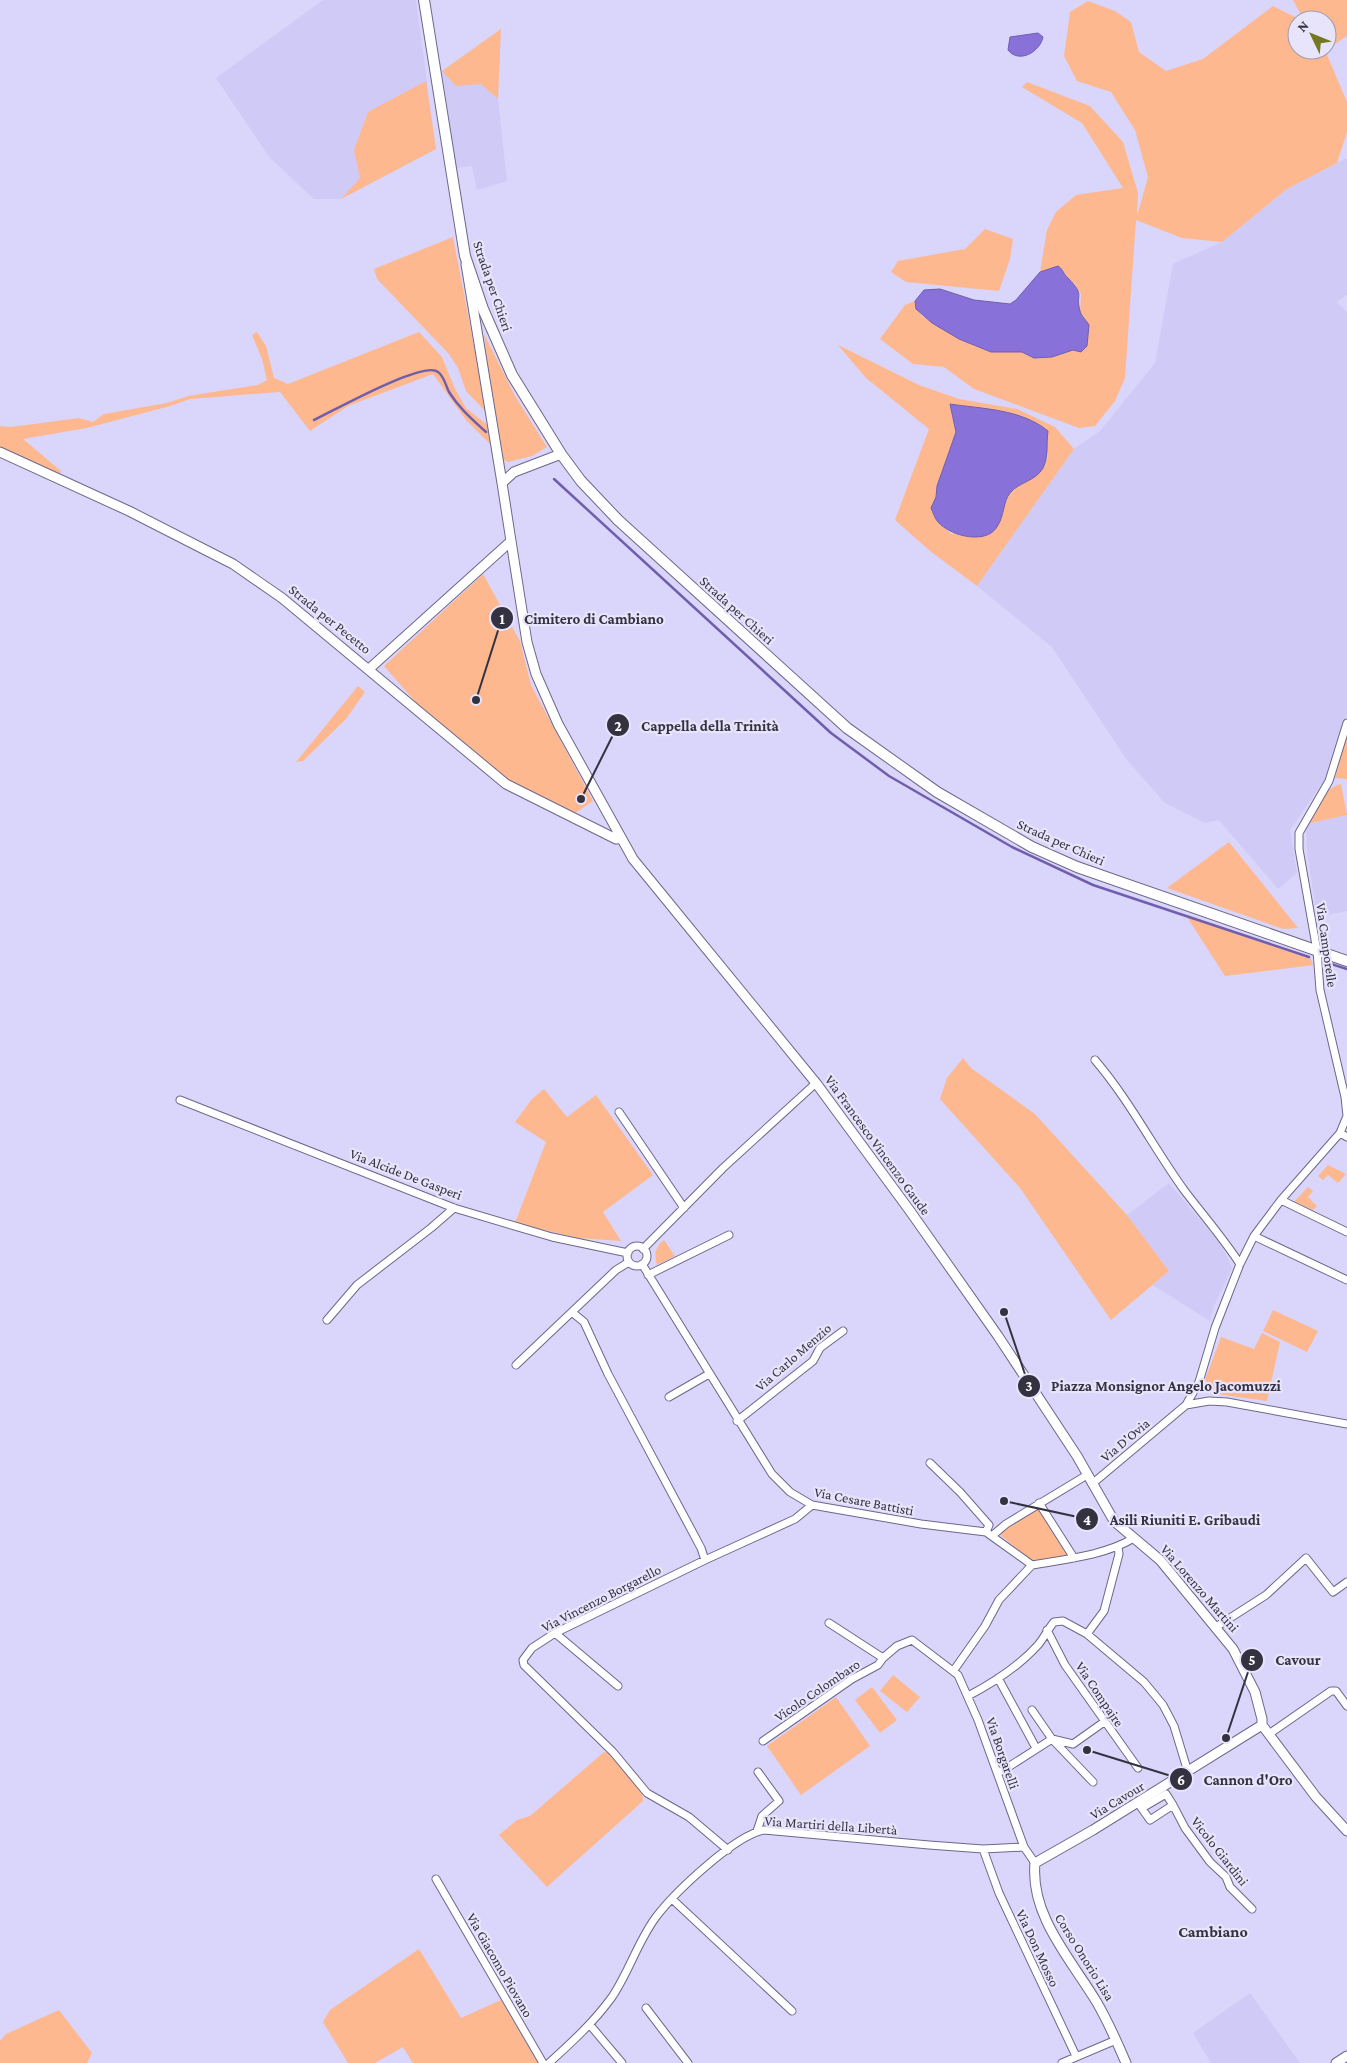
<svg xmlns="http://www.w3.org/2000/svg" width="1347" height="2063" viewBox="0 0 1347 2063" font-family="'Crimson Pro',serif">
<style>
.built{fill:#d0caf7}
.green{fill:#fdb88f;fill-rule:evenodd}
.water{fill:#8971da;stroke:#705eac}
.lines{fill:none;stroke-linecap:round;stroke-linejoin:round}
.stream{stroke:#705eac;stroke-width:2.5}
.minor-casing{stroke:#6d6789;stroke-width:9}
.tertiary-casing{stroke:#6d6789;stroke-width:11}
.secondary-casing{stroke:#6d6789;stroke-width:12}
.minor{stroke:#fff;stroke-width:7}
.tertiary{stroke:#fff;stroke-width:9}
.secondary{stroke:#fff;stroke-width:10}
.labels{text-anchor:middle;stroke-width:4.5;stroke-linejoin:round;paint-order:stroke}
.street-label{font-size:14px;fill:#343240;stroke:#e7e4fb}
.quarter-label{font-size:16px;font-weight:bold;fill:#343240;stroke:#e7e4fb}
.leader{fill:none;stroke:#343240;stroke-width:2}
.callout-dot{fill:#343240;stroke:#e7e4fb;stroke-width:2}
.mark-label{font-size:15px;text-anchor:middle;font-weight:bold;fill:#fff}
.callout-label{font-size:15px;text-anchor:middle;font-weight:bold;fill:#343240;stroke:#e7e4fb;stroke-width:4.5;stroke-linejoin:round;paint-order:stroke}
</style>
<rect width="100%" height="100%" fill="#dad5fb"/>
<!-- built -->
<path class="built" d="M323,0H416L436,149L341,199H314L270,158L216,78Z
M501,29L498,99L507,181L477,190L472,166L456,168L442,71Z
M1347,158V295L1337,302L1347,312V713L1328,775L1290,830L1297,873L1278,889L1219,820L1205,823L1165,803L1127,760L1052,647L977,586L1074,449L1100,431L1155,363L1173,264L1222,242L1287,189Z
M1347,815V911L1317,917L1307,851L1306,824Z
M1169,1183L1218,1241L1229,1260L1232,1269L1214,1306L1210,1321L1153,1285L1169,1271L1127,1215Z
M1250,1993L1300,2063H1211L1193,2033Z"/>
<!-- green -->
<path class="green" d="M1293,0H1347V36L1327,49V20H1304Z
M1088,1L1115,11L1131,22L1139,52L1166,71L1203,59L1273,6L1301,20H1297V50H1325L1347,102V132L1337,163L1287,189L1222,242L1182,238L1136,220L1125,378L1115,401L1095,426L1079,428L974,389L944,367L913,364L880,339L905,305L915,301L916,309L922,316L959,339L991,352H1022L1034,358L1052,357L1087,346L1089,325L1080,312L1081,294L1074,283L1067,277L1063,270L1058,266L1040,272L1047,230L1056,212L1076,195L1123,188L1082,123L1022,87L1027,82L1090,106L1123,142L1138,193L1137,216L1148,177L1135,130L1111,92L1077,81L1064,56L1070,12Z
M501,29L498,99L481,84L456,86L442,71Z
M426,81L436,149L341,199L360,178L354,150L368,112Z
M985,229L1013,239L1010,259L999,291L906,282L891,272L898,261L965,249Z
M453,237L487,413L466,391L458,368L449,354L377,279L374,269Z
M257,332L266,346L274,378L288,384L419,332L442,357L455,389L466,408L490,427V444L466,420L433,374L348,406L310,431L280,392L190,399L170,406L87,428L23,439L61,471L60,474L0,447V426L11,427L79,418L93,422L104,414L167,403L188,396L258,385L267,380L262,359L252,335Z
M484,334L515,396L547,447L532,456L508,462L499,458Z
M838,345L919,385L959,399L1017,409L1055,427L1074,449L977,586L930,551L895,520L929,429L866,378ZM950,405L1048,431L1046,444L1048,458L1035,477L1022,484L1010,493L1004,507L952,534L937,522L931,508L936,497L937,486L956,432Z
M483,574L520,641L531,685L593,801L574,814L515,785L427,715L384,666Z
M358,686L365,692L346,719L303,761L296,762Z
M1347,734V779L1335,778Z
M1341,784L1347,815L1306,824C1315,808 1322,789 1341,784Z
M1229,842L1298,928L1283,929L1167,888Z
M1187,917L1311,959L1313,965L1225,976Z
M963,1058L971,1068L1035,1114L1127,1215L1169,1271L1111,1320L1020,1188L940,1099L947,1078Z
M544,1089L567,1117L596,1095L653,1175L603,1212L621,1241L578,1238L515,1223L546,1142L515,1122L532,1099Z
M1328,1165L1346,1174L1338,1183L1328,1175L1323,1180L1318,1176Z
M1308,1187L1313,1191L1308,1197L1317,1206L1313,1210L1294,1202Z
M664,1240L675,1256L657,1265C654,1254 655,1247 664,1240Z
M1273,1310L1318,1331L1307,1352L1263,1331Z
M1262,1333L1280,1342L1267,1401L1217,1394L1205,1380L1221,1337L1254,1349Z
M1039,1505L1072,1555L1032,1562L998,1533Z
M893,1675L920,1697L907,1712L880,1691Z
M872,1687L897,1720L880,1733L855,1700Z
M836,1697L870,1746L801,1795L767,1746Z
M604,1752L609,1753L642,1791L643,1801L547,1887L499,1835L517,1820L530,1816Z
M419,1949L461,2018L501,2000L538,2063H413L403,2047L375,2063H348L323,2022L330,2010Z
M59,2010L92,2053L87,2063H0V2041L6,2034Z"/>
<!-- water -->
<path class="water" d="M1038,33L1043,37C1040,52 1019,64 1008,50L1010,37Z
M1058,266C1064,270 1063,274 1068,278C1086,297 1075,292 1080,311C1081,316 1087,321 1089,325L1087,346L1081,352L1073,350L1052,357L1034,358L1022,352H991L959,339L932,323L916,309L915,301L924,290L940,289L974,300L1010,304L1016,300L1040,272Z
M950,404C983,409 1021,409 1048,431C1046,444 1049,456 1043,468C1036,481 1019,482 1010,493C1003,502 1004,516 998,525C988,546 950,536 938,522C935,519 933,512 931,508L936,497L937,486L956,432Z"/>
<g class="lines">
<!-- stream -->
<path class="stream" d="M314,420C333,411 424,360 438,372C444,376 446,386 449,392C459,408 472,419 486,432
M554,479L831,733L889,776L1012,847L1093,885L1309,957
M1325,962L1347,969"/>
<defs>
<path id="minor" d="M1095,1060C1130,1101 1153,1147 1184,1190C1203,1215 1223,1238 1240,1264
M180,1100L454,1208L552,1237L628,1253
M619,1112L684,1208
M1340,1133L1347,1137
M1281,1200L1347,1232
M1254,1236L1347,1280
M627 1256a10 10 0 1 1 20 0a10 10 0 1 1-20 0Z
M643,1249L723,1168L816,1083
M642,1264L772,1474L790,1492L812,1505L921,1524L986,1532L1032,1565C1066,1559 1103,1556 1134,1538
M648,1275L729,1235
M573,1313L584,1322L608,1374L701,1548L705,1560
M327,1320L357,1285L431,1228L454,1208
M516,1365L616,1270L629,1262
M669,1397L709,1374
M1186,1405L1199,1382L1215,1328L1240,1264L1254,1236L1281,1200L1340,1133L1347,1116L1345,1097L1320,990L1317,951L1299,849V833L1329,781L1347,723
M737,1421L813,1361L820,1348L843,1331
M930,1463L960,1492L989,1525L986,1532
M1092,1484L1186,1405L1209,1401L1227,1402L1347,1424
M1039,1503L1074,1558
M993,1535L1006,1524L1087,1475
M829,1623L883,1658L897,1646L912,1640L958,1675L978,1720L1024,1847
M1216,1627L1266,1595L1306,1558L1333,1592L1347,1582
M1047,1630L1065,1665L1138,1768
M555,1633L618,1686
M1087,1634L1104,1611L1119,1554L1118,1547
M954,1670L985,1626L999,1600L1032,1565
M998,1678L1036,1748
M968,1696C993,1683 1019,1666 1038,1645C1044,1638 1048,1629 1054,1622L1063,1621L1087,1634L1144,1682L1163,1705L1174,1726L1188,1772
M1032,1710L1052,1739L1093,1782
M1269,1734L1331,1691H1336L1347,1706
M763,1741L852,1679L878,1665L883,1658
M998,1771H1002L1052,1739L1073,1744L1104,1722
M1138,1803L1150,1820L1173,1805L1166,1794L1142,1808
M1173,1805L1185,1828L1210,1862L1226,1877L1230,1887L1252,1909
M757,1831L762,1816L779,1801L758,1772
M983,1849L999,1893L1076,2056
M728,1850L689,1817L647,1793L613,1752L529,1670L524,1665L523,1660L532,1648L555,1633L705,1560L795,1519L812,1505
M436,1879L543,2063
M672,1899L792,2011
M646,2008L688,2063
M590,2025L622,2063
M549,2063C572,2042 594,2022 612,1997C629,1972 638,1941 656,1917C675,1892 734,1836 764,1830L929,1845L983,1849L1024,1847L1035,1863
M1062,2063L1116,2040"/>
<path id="tertiary" d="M466,264L502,483
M0,452L129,511L233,564L282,598L506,784L616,839L621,838
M511,541L527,642L536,674L558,724L633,859L816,1083L910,1211L998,1336L1077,1456L1114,1521L1160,1560L1233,1649L1255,1692L1262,1719V1725
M369,669L511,541L502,483L514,472L561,454
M1262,1725L1316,1797L1347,1831
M1126,2063C1117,2042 1108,2021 1096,2001C1070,1958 1030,1915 1035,1863L1093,1830L1262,1725
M1336,2063L1347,2056"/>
<path id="secondary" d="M424,0L465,256L483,309L512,375L561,454L581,481L618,520L847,728L937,792L1032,847L1077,867L1347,961"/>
</defs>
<!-- minor casing -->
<use href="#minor" class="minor-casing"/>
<!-- tertiary casing -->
<use href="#tertiary" class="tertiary-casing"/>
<!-- secondary casing -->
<use href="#secondary" class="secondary-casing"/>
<!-- minor -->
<use href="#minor" class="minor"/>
<!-- tertiary -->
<use href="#tertiary" class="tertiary"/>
<!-- secondary -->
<use href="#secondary" class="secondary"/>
</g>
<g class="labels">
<!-- street labels -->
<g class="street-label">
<text transform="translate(493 286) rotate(71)" y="5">Strada per Chieri</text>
<text transform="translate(737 610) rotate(42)" y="5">Strada per Chieri</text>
<text transform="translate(330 619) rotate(39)" y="5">Strada per Pecetto</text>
<text transform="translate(1061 842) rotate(24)" y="5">Strada per Chieri</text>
<text transform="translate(1327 945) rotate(82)" y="5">Via Camporelle</text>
<text transform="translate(878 1145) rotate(54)" y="5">Via Francesco Vincenzo Gaude</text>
<text transform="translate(406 1174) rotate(21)" y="5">Via Alcide De Gasperi</text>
<text transform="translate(793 1357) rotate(-41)" y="5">Via Carlo Menzio</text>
<text transform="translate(1125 1440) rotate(-40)" y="5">Via D'Ovia</text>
<text transform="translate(864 1501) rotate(11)" y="5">Via Cesare Battisti</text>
<text transform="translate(1200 1588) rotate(49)" y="5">Via Lorenzo Martini</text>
<text transform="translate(601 1598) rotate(-27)" y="5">Via Vincenzo Borgarello</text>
<text transform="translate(817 1690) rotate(-34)" y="5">Vicolo Colombaro</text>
<text transform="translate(1100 1694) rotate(56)" y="5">Via Compajre</text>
<text transform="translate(1003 1753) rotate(71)" y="5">Via Borgarelli</text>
<text transform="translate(1117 1800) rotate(-31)" y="5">Via Cavour</text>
<text transform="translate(831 1825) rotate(4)" y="5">Via Martiri della Libertà</text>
<text transform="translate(1220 1851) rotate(52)" y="5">Vicolo Giardini</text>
<text transform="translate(1038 1948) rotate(65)" y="5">Via Don Mosso</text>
<text transform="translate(1085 1957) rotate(58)" y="5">Corso Onorio Lisa</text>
<text transform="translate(500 1965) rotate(60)" y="5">Via Giacomo Piovano</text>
</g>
<!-- quarter labels -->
<g class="quarter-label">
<text x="1213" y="1937">Cambiano</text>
</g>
</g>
<!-- callouts -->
<path class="leader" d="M476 700L502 618M581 799L618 725M1004 1312L1029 1386M1004 1501L1087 1519M1226 1738L1252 1660M1087 1750L1181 1779"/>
<g class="callout-dot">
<circle cx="476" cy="700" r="5"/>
<circle cx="581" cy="799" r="5"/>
<circle cx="1004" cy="1312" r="5"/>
<circle cx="1004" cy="1501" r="5"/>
<circle cx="1226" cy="1738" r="5"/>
<circle cx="1087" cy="1750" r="5"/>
<circle cx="502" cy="618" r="12"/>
<circle cx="618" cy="725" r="12"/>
<circle cx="1029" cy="1386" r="12"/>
<circle cx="1087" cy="1519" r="12"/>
<circle cx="1252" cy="1660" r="12"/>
<circle cx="1181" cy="1779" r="12"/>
</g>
<g class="mark-label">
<text x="502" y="624">1</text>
<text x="618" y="731">2</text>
<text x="1029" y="1391">3</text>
<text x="1087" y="1525">4</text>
<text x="1252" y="1665">5</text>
<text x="1181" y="1785">6</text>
</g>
<g class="callout-label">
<text x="594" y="624">Cimitero di Cambiano</text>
<text x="710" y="731">Cappella della Trinità</text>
<text x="1166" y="1391">Piazza Monsignor Angelo Jacomuzzi</text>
<text x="1185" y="1525">Asili Riuniti E. Gribaudi</text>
<text x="1298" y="1665">Cavour</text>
<text x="1248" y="1785">Cannon d'Oro</text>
</g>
<!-- north arrow -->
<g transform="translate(1312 35) rotate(313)"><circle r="24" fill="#e7e4fb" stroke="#9f9db0"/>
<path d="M0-4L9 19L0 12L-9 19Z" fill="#747820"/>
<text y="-8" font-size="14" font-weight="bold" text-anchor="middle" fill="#343240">N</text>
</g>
</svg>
